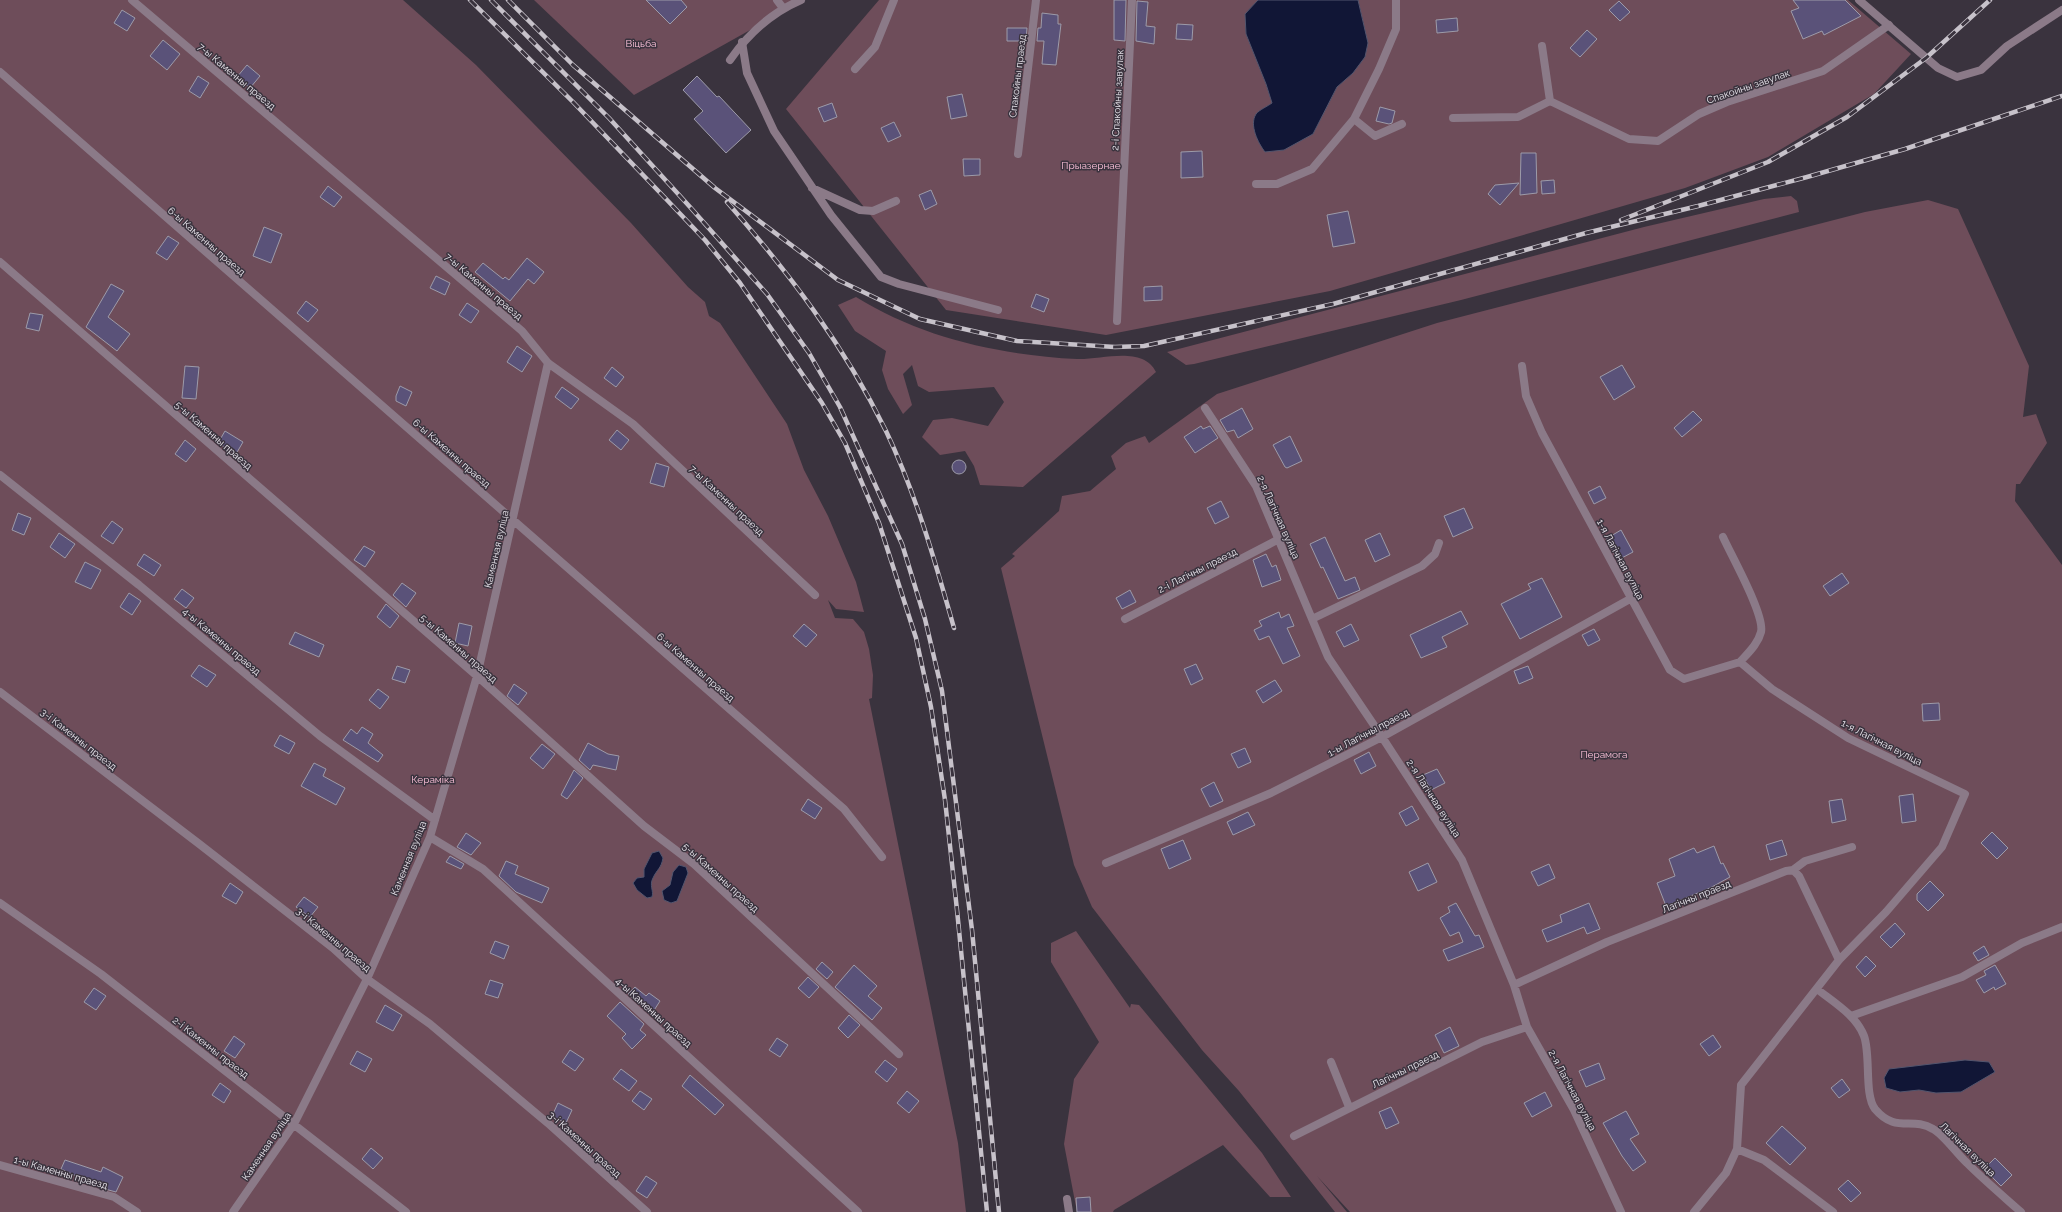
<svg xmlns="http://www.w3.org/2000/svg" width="2062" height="1212" viewBox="0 0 2062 1212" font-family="Raleway,sans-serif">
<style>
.green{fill:#6e4d5a}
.water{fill:#111636;stroke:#53556e}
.building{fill:#5a5279;stroke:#9d9ba9}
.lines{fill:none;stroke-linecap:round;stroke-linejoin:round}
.service{stroke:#8b7a88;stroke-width:8}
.minor{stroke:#8b7a88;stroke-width:8}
.rail-casing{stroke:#c7c2ca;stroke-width:4.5}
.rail{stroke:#3a333e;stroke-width:3;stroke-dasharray:9;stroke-linecap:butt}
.labels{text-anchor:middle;stroke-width:3;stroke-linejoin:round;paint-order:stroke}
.park-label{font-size:10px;fill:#fdc1d9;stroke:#3a333e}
.street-label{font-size:10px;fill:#ece8ef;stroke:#3a333e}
</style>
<rect width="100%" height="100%" fill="#3a333e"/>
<!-- green -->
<path class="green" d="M0,0H403L476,65L631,223L688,287L705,302L709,316L720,323L787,424L804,470L828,516L856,582L864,612L836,609L828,600L835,618L853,619L864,632L869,649L873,675L872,698L869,699L958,1143L966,1212H0Z
M534,0H804L634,95Z
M879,0H1258L1245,14L1246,34L1266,84L1272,103L1257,113L1313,134L1337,87L1353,73L1364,25L1358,0H1848L1911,54L1874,94L1768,157L1685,188L1330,291L1106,335L946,310L786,109Z
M1791,196L1797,201L1799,212L1461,300L1194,364L1186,365L1167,352L1644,227L1764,199Z
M1928,200L1958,209L2029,366L2023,417L2036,414L2047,443L2020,484H2016L2015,501L2062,565V1212H1350L1317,1176L1347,1212H1335L1239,1091L1202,1050L1092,907L1074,865L1001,568L1015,556L1012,554L1059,511L1062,496L1090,491L1116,469L1111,456L1126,443L1145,436L1149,443L1217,394L1437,323L1865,212Z
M856,297C922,338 1000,355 1077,359C1101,360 1143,345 1156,372L1023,487L980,485L974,466L965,451L940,455L922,437L933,420L952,418L988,426L1004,402L994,387L929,392L918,386L912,365L903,374L912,405L903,414L888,389L882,370L886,351L855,331L838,305Z
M1076,931L1130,1008L1131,1004L1139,1005L1262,1153L1291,1197H1270L1223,1145L1114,1210L1113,1212H1077L1064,1144L1074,1079L1099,1042L1051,962V943Z"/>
<!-- water -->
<path class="water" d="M1258,0H1358L1368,43L1365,57L1353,73L1337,87L1313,134L1284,150L1265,152C1258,143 1249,125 1256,114C1259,110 1268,106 1272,103L1266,84L1246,34L1245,14Z
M659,851L663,858C661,869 657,869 653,878C649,885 654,891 652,897L647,898L637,890L633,883L637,878L644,877V869L652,853Z
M679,865L686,867L688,873L677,901L671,903L664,900L662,891L670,885L673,872Z
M1965,1060L1989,1062L1995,1072L1961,1092L1936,1093L1919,1090L1900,1092L1886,1088L1884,1078L1889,1069Z"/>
<!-- building -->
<path class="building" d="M646,0H681L687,7L670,24Z
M1114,0H1126L1125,41L1114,40Z
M1793,0H1845L1861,16L1824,35L1822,31L1803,39L1791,11L1799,8Z
M1137,1L1148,2L1146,26L1155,27L1154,44L1136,41Z
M1619,1L1630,12L1620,21L1609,10Z
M122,10L135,18L127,31L114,23Z
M1042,13L1058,15V24H1061L1056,65L1042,64L1044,41H1037L1038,28H1041Z
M1457,18L1458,31L1437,33L1436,20Z
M1177,24L1193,25L1192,40L1176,39Z
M1007,28H1027L1026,41H1007Z
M1587,30L1597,39L1580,57L1570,48Z
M163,40L180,54L167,70L150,56Z
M247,65L260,76L250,88L237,77Z
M198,76L209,83L200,98L189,91Z
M697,76L717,97L719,96L751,130L726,153L694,119L703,111L683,90Z
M962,94L967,116L951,119L947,97Z
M832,103L837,117L824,122L818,108Z
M1380,107L1395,111L1392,123L1389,124L1376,121Z
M894,122L901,136L888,142L881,128Z
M1202,151L1203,177L1181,178V152Z
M1521,153H1536L1537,193L1520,195Z
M963,159H980V175L964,176Z
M1554,180L1555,193L1542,194L1541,181Z
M1519,183L1500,205L1488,194L1495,185Z
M328,186L342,197L334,207L320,197Z
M931,190L937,204L925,210L919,195Z
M1348,211L1355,243L1333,247L1327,215Z
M264,227L282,234L271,263L253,256Z
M168,236L179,243L167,260L156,253Z
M527,258L544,272L534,284L528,279L510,301L475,272L483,263L503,279L505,277L509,280Z
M436,276L450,283L445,295L430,288Z
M111,284L124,291L108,317L130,334L117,351L86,327Z
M1162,286V300L1144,301V287Z
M1036,294L1049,299L1044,312L1031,307Z
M306,301L318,310L308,322L297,313Z
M467,303L479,311L471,323L459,315Z
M30,313L43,315L39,331L26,328Z
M517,346L532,356L522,372L507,362Z
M1622,365L1635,387L1614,400L1600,377Z
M185,366L199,367L196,399L182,398Z
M612,367L624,377L616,387L604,378Z
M400,386L412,392L406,406L396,401V396Z
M562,387L579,399L571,409L555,397Z
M1242,408L1253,429L1238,438L1234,430L1227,432L1220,420Z
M1693,411L1702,420L1682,437L1674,428Z
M1201,426L1203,429L1210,426L1218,438L1195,453L1184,437Z
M617,430L629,440L621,450L609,440Z
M225,431L243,442L236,454L218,443Z
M1290,436L1302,461L1287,468L1285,467L1273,445Z
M185,440L196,449L186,462L175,454Z
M952 467a7 7 0 1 1 14 0a7 7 0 1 1-14 0Z
M656,463L669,467L664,487L650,483Z
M1600,486L1606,498L1594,504L1588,492Z
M1221,501L1229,517L1215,524L1207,508Z
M1464,508L1473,528L1453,537L1444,516Z
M18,513L31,518L24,535L12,530Z
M112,521L123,529L113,544L101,536Z
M1621,530L1633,552L1618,560L1606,539Z
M59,533L75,544L65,558L50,547Z
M1380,533L1390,555L1375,562L1365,540Z
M1325,537L1345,581L1355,577L1360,590L1338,599L1323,567L1321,568L1310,544Z
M364,546L375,552L365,567L354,560Z
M144,554L161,565L154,576L137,565Z
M1266,554L1272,567L1276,565L1281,580L1262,587L1253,560Z
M85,562L101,570L91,589L75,582Z
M1842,573L1849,583L1830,596L1823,586Z
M1542,578L1562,617L1520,639L1501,604L1531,589L1528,584Z
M402,583L416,593L406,607L393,595Z
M182,589L194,598L186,608L174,599Z
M1130,590L1136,602L1122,609L1116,598Z
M129,593L141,601L132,615L120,607Z
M386,604L399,616L390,628L377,617Z
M1461,611L1468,624L1442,637L1447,647L1421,658L1410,635Z
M1279,612L1281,618L1289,614L1294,626L1287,628L1300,656L1283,664L1269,636L1259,640L1254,630L1262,626L1259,621Z
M459,623L472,626L468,646L455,643Z
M804,624L817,635L806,647L793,636Z
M1351,624L1359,640L1344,647L1336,632Z
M1594,629L1600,640L1588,646L1582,635Z
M295,632L324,645L319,657L289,644Z
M1196,664L1203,679L1191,685L1184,669Z
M199,665L216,675L207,687L191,676Z
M397,666L410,670L405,683L392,679Z
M1528,666L1533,678L1519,684L1514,671Z
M1275,680L1282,691L1263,703L1256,691Z
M514,684L527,693L518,705L507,696Z
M378,689L389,697L380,709L369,700Z
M1939,703L1940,720L1923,721L1922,704Z
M362,727L373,734L368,743L383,755L378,762L343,740L351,729L357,734Z
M280,735L295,743L289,754L274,746Z
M588,743L608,754L619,756L616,770L593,765L590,770L579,760Z
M542,744L555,754L543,769L530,758Z
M1245,748L1251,762L1238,768L1231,754Z
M1369,752L1376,766L1361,774L1354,760Z
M314,763L326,769L323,776L345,788L336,805L301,786Z
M1437,769L1445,783L1431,790L1423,775Z
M574,770L583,778L567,799L561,795Z
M1214,782L1223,801L1210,807L1201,789Z
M1913,794L1916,821L1902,823L1899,796Z
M808,799L822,808L815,819L801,810Z
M1842,799L1846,820L1832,823L1829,801Z
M1412,806L1419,819L1406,826L1399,813Z
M1248,812L1255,825L1233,835L1227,822Z
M1992,832L2008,848L1997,859L1981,843Z
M466,833L481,843L471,855L457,847Z
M1183,840L1191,859L1169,869L1161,849Z
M1782,840L1787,855L1770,860L1766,845Z
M1714,846L1721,864L1723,863L1730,877L1710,888L1666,906L1657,883L1675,876L1669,859L1694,848L1697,853Z
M450,856L464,864L461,869L446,862Z
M506,861L518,866L515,874L549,888L542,903L516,892L499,876Z
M1428,863L1437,882L1418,891L1409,872Z
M1549,864L1555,878L1538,886L1531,872Z
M1930,881L1944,895L1928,911L1917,900V894Z
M230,883L243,892L236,904L222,896Z
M304,897L318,907L310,917L296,907Z
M1456,903L1475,936L1479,935L1484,947L1448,961L1443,950L1463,942L1459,932L1450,936L1440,918L1450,912L1448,907Z
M1589,903L1600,929L1587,934L1584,927L1547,942L1542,930L1562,922L1560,915Z
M1895,923L1905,934L1891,948L1880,937Z
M495,941L509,946L504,959L490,953Z
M1984,946L1989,955L1978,961L1973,953Z
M1866,956L1876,966L1865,977L1856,967Z
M822,962L833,972L827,979L816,969Z
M854,965L877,986L868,996L882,1008L872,1020L835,987Z
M1995,965L2006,984L1995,990L1994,987L1984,993L1976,980L1986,975L1984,971Z
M808,977L819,987L809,998L798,988Z
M490,980L503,984L498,998L485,994Z
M635,987L646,996L649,993L660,1001L651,1015L628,994Z
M94,988L106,996L96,1010L84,1002Z
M620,1002L644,1024L640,1030L646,1035L632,1049L622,1038L626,1034L607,1016Z
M385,1005L402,1015L393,1031L376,1022Z
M849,1015L860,1025L848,1038L838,1028Z
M1450,1027L1459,1046L1444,1053L1435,1035Z
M1713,1035L1721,1047L1709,1056L1700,1044Z
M234,1036L245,1044L235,1058L224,1051Z
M777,1038L788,1045L780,1057L769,1050Z
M570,1050L584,1059L575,1071L562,1062Z
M357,1051L372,1059L365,1072L350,1064Z
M885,1060L897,1069L887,1082L875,1072Z
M1599,1063L1605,1079L1586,1087L1579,1071Z
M621,1069L637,1081L629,1091L613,1079Z
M690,1075L724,1105L715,1115L682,1086Z
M1842,1079L1850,1090L1839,1098L1831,1088Z
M220,1083L231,1091L224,1103L212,1095Z
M640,1091L652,1099L644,1110L632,1101Z
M907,1091L919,1101L909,1113L897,1103Z
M1545,1092L1552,1106L1532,1117L1524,1103Z
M558,1103L572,1110L566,1123L552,1116Z
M1391,1107L1399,1123L1386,1129L1379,1112Z
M1626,1111L1639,1134L1630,1139L1646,1162L1633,1171L1622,1156L1603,1123Z
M1782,1126L1806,1148L1790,1165L1766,1143Z
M371,1148L383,1158L373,1169L362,1159Z
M1995,1158L2012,1175L2001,1186L1984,1169Z
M65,1160L101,1172L103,1167L123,1177L116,1192L105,1189L61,1169Z
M646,1176L657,1183L647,1198L636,1191Z
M1848,1180L1861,1193L1851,1202L1838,1189Z
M1090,1197L1091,1212H1077L1076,1198Z"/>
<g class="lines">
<!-- service -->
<path class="service" d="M132,0L522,331L548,363L633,424L815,595
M777,0L783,8
M742,42L747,73L774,131L831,215L881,277L899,284L998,310
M1542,46L1550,101L1629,139L1658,141L1699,114L1727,102L1823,71L1889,25
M855,69L875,47L894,0
M0,72L844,809L882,857
M1453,118L1518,117L1550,101
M1354,119L1375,136L1402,124
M1018,154L1036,0
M1256,184H1277L1312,169L1354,119L1379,69L1396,29V0
M812,188L860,210L873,211L896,201
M0,262L477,676L644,826L694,864L899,1054
M1117,321L1132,0
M1522,366L1526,396L1542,433L1670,670L1684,679L1740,662L1772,689L1848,738L1965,794L1942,847L1886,912L1839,960L1741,1085L1737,1149L1726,1173L1694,1212
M1205,408L1256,486L1328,657L1382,737L1462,860L1514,985L1527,1027L1574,1110L1621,1212
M0,475L139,585L320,736L435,820
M1723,537C1731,555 1765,615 1761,632C1758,644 1748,653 1740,662
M1125,619L1279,539
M1312,619L1422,566L1435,554L1439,543
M0,692L198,843L333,948L367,979L430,1024L550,1125L647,1212
M430,837L483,869L858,1212
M1106,863L1271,793L1382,737L1630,599
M1793,870L1805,861L1852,847
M0,903L101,974L406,1212
M1514,985L1607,942L1786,871L1793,870L1799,876L1839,960
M1817,989C1833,1002 1856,1015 1864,1036C1871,1055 1864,1095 1875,1109C1896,1134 1912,1116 1933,1129C1944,1135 1957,1154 1967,1163C1984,1180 2003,1196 2021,1212
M1851,1016L1962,977L2022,943L2062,927
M1331,1062L1349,1107
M1294,1136L1482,1042L1527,1027
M1737,1149L1764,1160L1833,1212
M0,1165L114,1197L137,1212
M1067,1199L1069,1212
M233,1212L294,1124L367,979L430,837L477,676L548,363"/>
<!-- minor -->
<path class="minor" d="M1859,0L1938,68L1957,77L1981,70L2007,46L2062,10
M730,60C748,34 773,12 801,0"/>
<defs>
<path id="rail" d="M470,0L573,102L668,201L705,240L740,283L822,403L845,443L879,523L916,638L931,707L945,800L957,910L987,1212
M491,0L609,118L690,207L767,294L809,353L840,407L902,544L925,619L942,691L972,930L999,1212
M508,0L573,65L715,188L838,280L920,319L1017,341L1115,347L1144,346L1333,304L1586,233L1698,206L1807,177L1905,149L2062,96
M727,202C789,273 844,345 886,431C916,494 935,561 954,628
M1621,220L1768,162L1847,117L1926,58L1990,0"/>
</defs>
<!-- rail casing -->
<use href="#rail" class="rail-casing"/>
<!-- rail -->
<use href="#rail" class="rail"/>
</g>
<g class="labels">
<!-- park labels -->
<g class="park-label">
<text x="641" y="47">Віцьба</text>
<text x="1091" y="169">Прыазернае</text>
<text x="1604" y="758">Перамога</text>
<text x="433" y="783">Кераміка</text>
</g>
<!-- street labels -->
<g class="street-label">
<text transform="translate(237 76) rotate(40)" y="4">7-ы Каменны праезд</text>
<text transform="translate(1017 76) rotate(-83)" y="4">Спакойны праезд</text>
<text transform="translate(1748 86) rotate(-19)" y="4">Спакойны завулак</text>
<text transform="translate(1117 100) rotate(-87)" y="4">2-і Спакойны завулак</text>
<text transform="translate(207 241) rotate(41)" y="4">6-ы Каменны праезд</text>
<text transform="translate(484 286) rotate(40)" y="4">7-ы Каменны праезд</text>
<text transform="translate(214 435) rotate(41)" y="4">5-ы Каменны праезд</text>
<text transform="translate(452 453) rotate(41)" y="4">6-ы Каменны праезд</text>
<text transform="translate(727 500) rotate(43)" y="4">7-ы Каменны праезд</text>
<text transform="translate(1279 517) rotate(66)" y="4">2-я Лагічная вуліца</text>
<text transform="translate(496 549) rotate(-77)" y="4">Каменная вуліца</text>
<text transform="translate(1621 559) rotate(62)" y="4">1-я Лагічная вуліца</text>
<text transform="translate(1197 570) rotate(-27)" y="4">2-і Лагічны праезд</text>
<text transform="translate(222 641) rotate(40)" y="4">4-ы Каменны праезд</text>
<text transform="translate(459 648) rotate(41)" y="4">5-ы Каменны праезд</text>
<text transform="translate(696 667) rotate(41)" y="4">6-ы Каменны праезд</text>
<text transform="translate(1368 732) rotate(-28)" y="4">1-ы Лагічны праезд</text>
<text transform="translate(79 739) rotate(38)" y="4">3-і Каменны праезд</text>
<text transform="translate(1882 742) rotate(27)" y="4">1-я Лагічная вуліца</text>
<text transform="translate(1434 798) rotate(57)" y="4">2-я Лагічная вуліца</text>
<text transform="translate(408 858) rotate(-68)" y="4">Каменная вуліца</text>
<text transform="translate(721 877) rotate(42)" y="4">5-ы Каменны праезд</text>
<text transform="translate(1696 896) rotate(-22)" y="4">Лагічны праезд</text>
<text transform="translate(334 939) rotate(40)" y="4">3-і Каменны праезд</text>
<text transform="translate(654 1012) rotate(42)" y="4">4-ы Каменны праезд</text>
<text transform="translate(211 1047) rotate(38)" y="4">2-і Каменны праезд</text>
<text transform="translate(1405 1069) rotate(-26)" y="4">Лагічны праезд</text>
<text transform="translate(1573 1090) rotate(62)" y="4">2-я Лагічная вуліца</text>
<text transform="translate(585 1144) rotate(42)" y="4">3-і Каменны праезд</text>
<text transform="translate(266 1146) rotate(-56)" y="4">Каменная вуліца</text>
<text transform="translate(1968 1149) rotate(44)" y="4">Лагічная вуліца</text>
<text transform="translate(61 1172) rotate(16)" y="4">1-ы Каменны праезд</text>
</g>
</g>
</svg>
